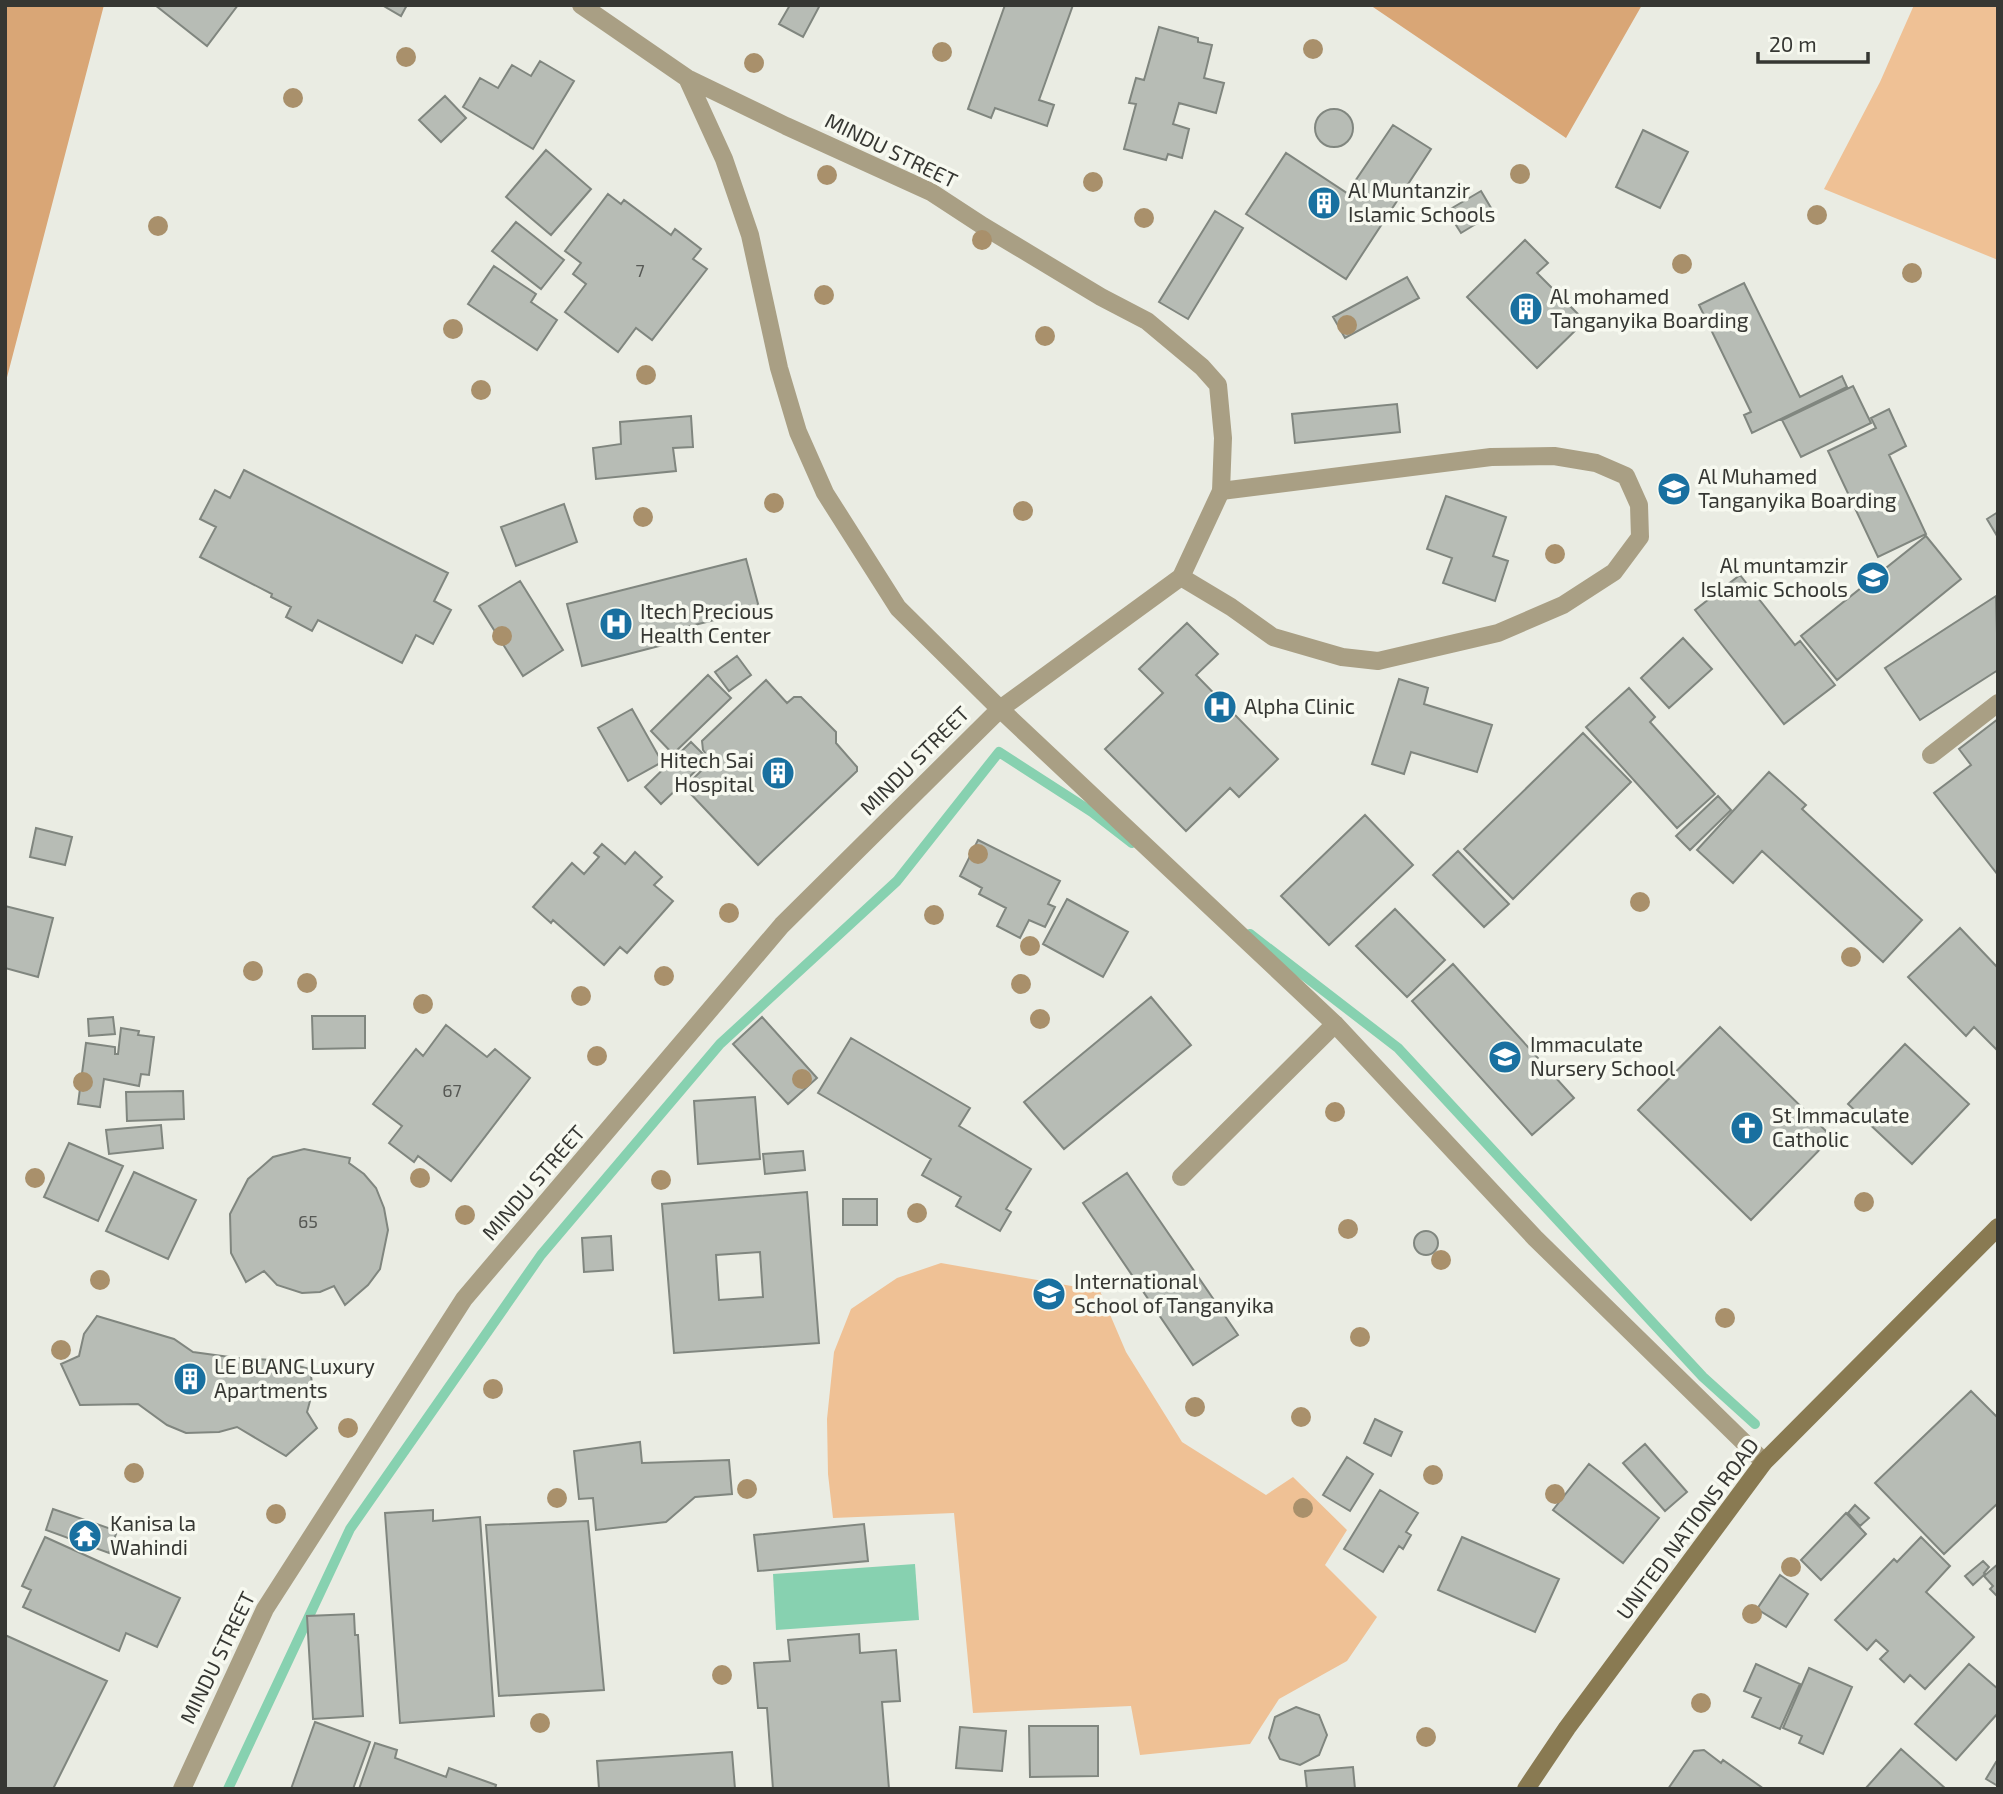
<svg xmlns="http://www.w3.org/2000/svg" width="2003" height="1794" viewBox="0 0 2003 1794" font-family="'Exo 2',sans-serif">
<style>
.green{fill:#efc195}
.forest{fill:#d9a676}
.water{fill:#87d1b0}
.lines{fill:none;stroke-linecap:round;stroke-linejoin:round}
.stream{stroke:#87d1b0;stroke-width:10}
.building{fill:#b7bcb5;stroke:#80867f;stroke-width:2;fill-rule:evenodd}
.lane{stroke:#a99f84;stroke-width:18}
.street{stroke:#a99f84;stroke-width:18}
.secondary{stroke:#897a52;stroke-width:18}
.tree{fill:#a9906b}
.labels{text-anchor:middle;stroke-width:7;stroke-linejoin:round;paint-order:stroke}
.number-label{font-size:18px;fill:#565854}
.street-label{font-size:21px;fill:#363733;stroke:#f7f9f0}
.poi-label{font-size:21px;fill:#363733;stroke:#f7f9f0;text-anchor:start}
</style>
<rect width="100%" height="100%" fill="#eaece3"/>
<!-- green -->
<path class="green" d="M1914,5H1998V260L1824,189L1880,82Z
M941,1263L1100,1291L1126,1352L1182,1442L1266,1495L1293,1477L1347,1530L1325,1565L1377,1617L1347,1661L1279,1699L1250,1744L1140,1755L1131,1706L973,1713L954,1513L833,1518L828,1474L827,1419L834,1352L851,1309L897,1278Z"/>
<!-- forest -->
<path class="forest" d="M5,5H104L5,385Z
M1370,5H1642L1566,138Z"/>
<!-- water -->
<path class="water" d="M915,1564L919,1620L776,1630L773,1574Z"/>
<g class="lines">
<!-- stream -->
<path class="stream" d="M1250,934L1398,1048L1703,1377L1755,1424
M228,1789L350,1529L541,1255L720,1044L897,881L999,752L1092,812L1132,843"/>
</g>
<!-- building -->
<path class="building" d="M155,5H238L207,46Z
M382,5H407L401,16Z
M790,5H820L803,37L779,24Z
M1005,5H1073L1039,100L1054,105L1047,126L995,108L991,118L968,109Z
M1159,27L1198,38V42L1212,45L1204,78L1224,83L1216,113L1179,103L1173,124L1189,129L1182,158L1168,154L1166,160L1124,149L1136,104L1129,103L1136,78L1144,80Z
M540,61L574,81L533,149L463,107L480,78L498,88L512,65L531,76Z
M445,96L466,118L441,142L419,120Z
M1315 128a19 19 0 1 1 38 0a19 19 0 1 1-38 0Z
M1393,125L1431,149L1346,279L1246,214L1286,153L1347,193Z
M1643,130L1688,152L1660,208L1616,187Z
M546,150L591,189L551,235L506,197Z
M1481,191L1494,213L1461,233L1447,211Z
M608,194L621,204L624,200L671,235L675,229L701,249L693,259L707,269L652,340L636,328L618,352L565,312L586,284L573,274L581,263L565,251Z
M1215,211L1243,228L1188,319L1159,302Z
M516,222L564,260L541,289L492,251Z
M1525,240L1548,263L1537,273L1585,321L1537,368L1467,297Z
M494,266L536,294L531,302L557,320L537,350L468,304Z
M1407,277L1419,298L1345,338L1333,317Z
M1744,283L1800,397L1842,376L1847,387L1752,433L1744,415L1751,412L1699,305Z
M1853,386L1871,423L1801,457L1782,420Z
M1397,404L1400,432L1295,443L1292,414Z
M1889,409L1906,446L1889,455L1926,534L1878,557L1828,451L1876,428L1871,418Z
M691,416L693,447L673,448L676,471L596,479L593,448L621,444L620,422Z
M244,470L448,573L434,601L451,610L433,644L416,635L402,663L318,620L312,631L286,617L291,607L271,597L272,594L200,557L216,527L200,519L215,490L230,498Z
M1446,496L1506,517L1493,556L1508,561L1495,601L1443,583L1452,558L1427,549Z
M564,504L577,542L516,566L501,527Z
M1998,512V535L1997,536L1987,519Z
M1926,536L1961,579L1837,680L1801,636Z
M746,559L761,615L735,621L734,615L675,630L677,634L661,638L663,645L582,666L567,604Z
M1740,575L1795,645L1800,641L1835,685L1784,724L1695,610Z
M520,581L563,650L523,676L479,606Z
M1996,596L1998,670L1920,720L1885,668Z
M1187,623L1218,654L1196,675L1278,759L1239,797L1230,788L1186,831L1105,749L1163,693L1139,669Z
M1683,638L1712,669L1669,708L1641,678Z
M737,656L751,675L729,691L715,672Z
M708,675L731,698L673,754L651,731Z
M1399,679L1428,688L1424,704L1492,725L1477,772L1411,752L1404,774L1372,764Z
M766,680L787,703L794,697H801L836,732V743L857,767V771L758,865L688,791V784L711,761L703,750L702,741Z
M1629,688L1655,717L1650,722L1715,794L1677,828L1586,727Z
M632,709L662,762L628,781L598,728Z
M1998,719V875L1934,793L1971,765L1959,749Z
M1583,733L1631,782L1513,899L1464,849Z
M691,742L708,759L661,804L645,787Z
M1769,772L1806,805L1802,809L1922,920L1883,962L1762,851L1733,883L1697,850Z
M1718,796L1731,810L1690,850L1676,836Z
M1365,815L1413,865L1329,945L1281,896Z
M36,828L72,837L65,865L30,857Z
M978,840L1060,881L1048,904L1055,907L1045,927L1029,920L1020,938L997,926L1006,908L979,894L982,888L960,876Z
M602,844L625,864L635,852L662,877L654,885L673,901L627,953L620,947L604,965L553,920L551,923L533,907L572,863L584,874L599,857L594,853Z
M1458,851L1509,904L1484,927L1433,875Z
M1067,899L1128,932L1103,977L1043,944Z
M5,906L53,918L38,977L5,968Z
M1395,909L1445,960L1407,997L1356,946Z
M1960,928L1998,968V1051L1974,1027L1966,1036L1908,977Z
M1453,964L1574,1098L1532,1135L1412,1001Z
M1151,997L1191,1045L1064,1149L1024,1102Z
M312,1016H365V1048L313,1049Z
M113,1017L115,1034L89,1036L88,1019Z
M762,1017L817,1078L788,1104L733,1044Z
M446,1025L487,1057L495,1049L530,1078L451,1181L418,1156L414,1162L389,1143L402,1126L373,1104L416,1049L423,1056Z
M1720,1027L1832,1137L1751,1220L1638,1110Z
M121,1028L139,1031L138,1035L154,1037L149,1075L141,1074L139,1086L104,1079L100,1107L78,1104L86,1043L115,1047V1054H118Z
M851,1038L970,1108L959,1126L1031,1169L1006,1209L1011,1212L1000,1231L956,1206L961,1197L922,1175L931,1159L818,1093Z
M1905,1044L1969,1104L1912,1164L1848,1104Z
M183,1091L184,1119L127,1121L126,1092Z
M755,1097L760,1159L698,1164L694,1101Z
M161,1125L163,1148L109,1154L106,1130Z
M69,1143L123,1166L98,1221L44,1197Z
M304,1149L350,1158L349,1163L364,1174L376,1188L384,1208L388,1230L380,1269L368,1285L345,1305L334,1286L320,1292L302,1293L277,1285L264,1271L246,1282L231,1253L230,1214L248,1179L273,1157Z
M803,1151L805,1170L765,1174L763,1154Z
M134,1172L196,1200L168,1259L106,1231Z
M1127,1173L1238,1335L1193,1365L1083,1203Z
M807,1192L819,1343L674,1353L662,1204ZM760,1252L763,1297L719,1300L716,1255Z
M843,1199H877V1225H843Z
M1414 1243a12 12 0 1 1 24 0a12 12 0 1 1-24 0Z
M611,1236L613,1270L584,1272L582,1238Z
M97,1316L174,1339L193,1352L237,1358L274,1360L310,1369L313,1390L307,1412L317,1428L286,1456L237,1427L219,1432L186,1433L167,1425L138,1404L80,1405L61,1364L79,1356L84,1334Z
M1971,1391L1998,1418V1503L1944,1554L1875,1483Z
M1375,1419L1402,1432L1391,1456L1364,1443Z
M640,1442L642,1463L729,1460L732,1494L695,1497L666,1522L596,1530L593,1498L579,1499L574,1451Z
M1645,1444L1687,1492L1665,1511L1623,1463Z
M1347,1457L1373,1474L1350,1511L1323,1495Z
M1589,1464L1659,1518L1623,1563L1553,1510Z
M1380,1490L1418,1513L1406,1532L1411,1535L1403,1549L1399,1546L1383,1572L1344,1549Z
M1855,1505L1869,1518L1860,1526L1848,1513Z
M53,1509L117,1531L109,1553L46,1530Z
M433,1510V1521L480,1517L494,1716L400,1723L385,1513Z
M1846,1513L1866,1534L1821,1580L1801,1560Z
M588,1521L604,1690L499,1696L486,1525Z
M864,1524L868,1561L758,1571L754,1535Z
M45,1537L180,1598L157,1647L126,1633L119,1651L23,1607L31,1590L22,1586Z
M1462,1537L1559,1579L1535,1632L1438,1590Z
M1921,1537L1950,1566L1926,1592L1974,1637L1925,1689L1910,1675L1904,1682L1880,1659L1888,1651L1876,1640L1867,1650L1835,1620L1894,1559L1897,1562Z
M1983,1561L1989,1567L1984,1573L1985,1574L1973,1585L1965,1576Z
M1998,1564V1597L1990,1589L1993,1586L1984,1576Z
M1780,1575L1808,1594L1786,1627L1757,1609Z
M354,1614L355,1635H358L363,1716L313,1719L307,1616Z
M859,1634L860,1653L896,1650L900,1701L882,1702L889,1789H773L767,1708H758L754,1663L790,1661L788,1640Z
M5,1635L107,1681L53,1789H5Z
M1756,1664L1800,1684L1780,1729L1752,1717L1761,1698L1744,1691Z
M1969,1664L1998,1689V1713L1956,1760L1915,1724Z
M1809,1668L1852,1687L1823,1754L1799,1743L1802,1736L1783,1728Z
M1296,1707L1319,1715L1327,1735L1319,1755L1300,1765L1280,1759L1269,1738L1275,1717Z
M315,1722L370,1742L353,1789H291Z
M1029,1726H1098V1776L1030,1777Z
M960,1727L1006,1731L1002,1771L956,1768Z
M375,1743L397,1750L395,1758L446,1777L449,1768L496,1785L495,1789H359Z
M1901,1749L1946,1789H1865Z
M1704,1750L1721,1763L1723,1760L1764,1789H1668L1694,1751Z
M732,1752L735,1789H599L597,1761Z
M1996,1762L1998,1763V1786L1986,1779Z
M1353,1767L1355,1789H1307L1305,1771Z"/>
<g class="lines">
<!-- lane -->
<path class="lane" d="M1181,577L1231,607L1273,637L1342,657L1378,661L1498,633L1563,605L1614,572L1640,537L1639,505L1626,476L1596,463L1554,456L1491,457L1221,491
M1931,755L1998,703
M1181,1177L1335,1024"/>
<!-- street -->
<path class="street" d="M687,78L724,159L750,235L779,368L798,432L825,493L898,608L1000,709L1335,1024L1535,1238L1764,1462
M182,1789L265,1609L464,1299L782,925L1000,709L1181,577L1221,491L1223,438L1218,385L1202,367L1147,321L1101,297L983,226L931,192L786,126L687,78L581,5"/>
<!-- secondary -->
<path class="secondary" d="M1526,1789L1567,1728L1764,1462L1998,1227"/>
</g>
<!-- trees -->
<g class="tree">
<circle cx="1313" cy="49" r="10"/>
<circle cx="942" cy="52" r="10"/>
<circle cx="406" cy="57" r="10"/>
<circle cx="754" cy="63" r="10"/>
<circle cx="293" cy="98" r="10"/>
<circle cx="1520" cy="174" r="10"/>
<circle cx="827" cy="175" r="10"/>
<circle cx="1093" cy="182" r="10"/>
<circle cx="1817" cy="215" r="10"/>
<circle cx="1144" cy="218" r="10"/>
<circle cx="158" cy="226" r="10"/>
<circle cx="982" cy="240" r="10"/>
<circle cx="1682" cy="264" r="10"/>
<circle cx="1912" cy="273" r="10"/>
<circle cx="824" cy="295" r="10"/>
<circle cx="1347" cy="325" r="10"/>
<circle cx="453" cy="329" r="10"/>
<circle cx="1045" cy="336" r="10"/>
<circle cx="646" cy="375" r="10"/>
<circle cx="481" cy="390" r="10"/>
<circle cx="774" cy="503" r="10"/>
<circle cx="1023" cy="511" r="10"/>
<circle cx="643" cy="517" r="10"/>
<circle cx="1555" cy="554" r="10"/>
<circle cx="502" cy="636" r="10"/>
<circle cx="978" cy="854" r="10"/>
<circle cx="1640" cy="902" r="10"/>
<circle cx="729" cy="913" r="10"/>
<circle cx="934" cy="915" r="10"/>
<circle cx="1030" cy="946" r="10"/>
<circle cx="1851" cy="957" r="10"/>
<circle cx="253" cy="971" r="10"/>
<circle cx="664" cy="976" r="10"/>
<circle cx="307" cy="983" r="10"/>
<circle cx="1021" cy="984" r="10"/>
<circle cx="581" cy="996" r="10"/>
<circle cx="423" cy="1004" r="10"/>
<circle cx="1040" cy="1019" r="10"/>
<circle cx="597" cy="1056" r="10"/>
<circle cx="802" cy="1079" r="10"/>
<circle cx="83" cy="1082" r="10"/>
<circle cx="1335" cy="1112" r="10"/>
<circle cx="35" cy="1178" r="10"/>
<circle cx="420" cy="1178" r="10"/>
<circle cx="661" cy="1180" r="10"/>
<circle cx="1864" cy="1202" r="10"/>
<circle cx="917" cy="1213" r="10"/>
<circle cx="465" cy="1215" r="10"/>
<circle cx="1348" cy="1229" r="10"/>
<circle cx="1441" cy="1260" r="10"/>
<circle cx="100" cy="1280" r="10"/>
<circle cx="1725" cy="1318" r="10"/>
<circle cx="1360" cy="1337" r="10"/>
<circle cx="61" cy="1350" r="10"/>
<circle cx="493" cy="1389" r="10"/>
<circle cx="1195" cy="1407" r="10"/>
<circle cx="1301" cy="1417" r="10"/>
<circle cx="348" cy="1428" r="10"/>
<circle cx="134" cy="1473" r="10"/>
<circle cx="1433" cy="1475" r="10"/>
<circle cx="747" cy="1489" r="10"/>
<circle cx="1555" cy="1494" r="10"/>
<circle cx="557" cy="1498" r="10"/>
<circle cx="1303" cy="1508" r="10"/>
<circle cx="276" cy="1514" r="10"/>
<circle cx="1791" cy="1567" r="10"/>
<circle cx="1752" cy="1614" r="10"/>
<circle cx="722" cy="1675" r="10"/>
<circle cx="1701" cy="1703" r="10"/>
<circle cx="540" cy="1723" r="10"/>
<circle cx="1426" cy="1737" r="10"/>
</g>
<!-- icons -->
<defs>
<symbol id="building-disc" viewBox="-11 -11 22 22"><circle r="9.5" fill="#1970a0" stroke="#f7f9f0"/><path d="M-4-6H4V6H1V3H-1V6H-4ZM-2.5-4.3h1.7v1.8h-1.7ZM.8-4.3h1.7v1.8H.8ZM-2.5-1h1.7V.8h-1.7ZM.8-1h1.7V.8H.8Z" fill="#fff"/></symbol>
<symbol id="school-disc" viewBox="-11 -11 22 22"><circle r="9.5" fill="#1970a0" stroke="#f7f9f0"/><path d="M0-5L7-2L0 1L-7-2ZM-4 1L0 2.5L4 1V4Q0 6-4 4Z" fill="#fff"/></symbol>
<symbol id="hospital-disc" viewBox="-11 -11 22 22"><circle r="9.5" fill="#1970a0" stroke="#f7f9f0"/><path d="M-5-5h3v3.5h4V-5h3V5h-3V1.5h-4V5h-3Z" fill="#fff"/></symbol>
<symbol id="church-disc" viewBox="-11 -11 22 22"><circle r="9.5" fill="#1970a0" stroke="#f7f9f0"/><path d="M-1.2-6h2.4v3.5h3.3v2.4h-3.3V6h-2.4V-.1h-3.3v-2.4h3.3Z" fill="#fff"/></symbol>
<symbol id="temple-disc" viewBox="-11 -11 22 22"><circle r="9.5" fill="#1970a0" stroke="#f7f9f0"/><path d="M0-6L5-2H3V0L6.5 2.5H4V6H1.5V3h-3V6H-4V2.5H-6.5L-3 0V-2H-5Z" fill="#fff"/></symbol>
</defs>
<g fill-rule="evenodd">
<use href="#building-disc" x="1305" y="184" width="38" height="38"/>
<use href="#building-disc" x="1507" y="290" width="38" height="38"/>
<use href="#school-disc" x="1655" y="470" width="38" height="38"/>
<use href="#school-disc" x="1854" y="559" width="38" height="38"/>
<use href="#hospital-disc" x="597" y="605" width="38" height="38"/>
<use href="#hospital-disc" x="1201" y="688" width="38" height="38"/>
<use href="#building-disc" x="759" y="754" width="38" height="38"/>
<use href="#school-disc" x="1486" y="1038" width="38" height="38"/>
<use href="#church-disc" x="1728" y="1109" width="38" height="38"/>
<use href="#school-disc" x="1030" y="1275" width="38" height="38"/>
<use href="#building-disc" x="171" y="1360" width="38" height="38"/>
<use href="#temple-disc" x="66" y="1517" width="38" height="38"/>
</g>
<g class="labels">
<!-- number labels -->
<g class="number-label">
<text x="640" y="277">7</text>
<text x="452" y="1097">67</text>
<text x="308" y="1228">65</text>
</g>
<!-- street labels -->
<g class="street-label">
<text transform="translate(891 151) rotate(26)" y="7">MINDU STREET</text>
<text transform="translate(915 761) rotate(-45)" y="7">MINDU STREET</text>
<text transform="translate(534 1183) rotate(-49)" y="7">MINDU STREET</text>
<text transform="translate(1688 1529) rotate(-53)" y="7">UNITED NATIONS ROAD</text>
<text transform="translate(218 1658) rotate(-64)" y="7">MINDU STREET</text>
</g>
<!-- poi labels -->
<g class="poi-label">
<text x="1348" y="198">Al Muntanzir<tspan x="1348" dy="24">Islamic Schools</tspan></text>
<text x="1550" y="304">Al mohamed<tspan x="1550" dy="24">Tanganyika Boarding</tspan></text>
<text x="1698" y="484">Al Muhamed<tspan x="1698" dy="24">Tanganyika Boarding</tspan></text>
<text x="1848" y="573" text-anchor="end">Al muntamzir<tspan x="1848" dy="24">Islamic Schools</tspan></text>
<text x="640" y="619">Itech Precious<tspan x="640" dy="24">Health Center</tspan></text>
<text x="1244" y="714">Alpha Clinic</text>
<text x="754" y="768" text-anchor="end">Hitech Sai<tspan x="754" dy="24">Hospital</tspan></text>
<text x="1530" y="1052">Immaculate<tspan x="1530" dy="24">Nursery School</tspan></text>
<text x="1772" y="1123">St Immaculate<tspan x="1772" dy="24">Catholic</tspan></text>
<text x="1074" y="1289">International<tspan x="1074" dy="24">School of Tanganyika</tspan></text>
<text x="214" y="1374">LE BLANC Luxury<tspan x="214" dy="24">Apartments</tspan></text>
<text x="110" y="1531">Kanisa la<tspan x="110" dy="24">Wahindi</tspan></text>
</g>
</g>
<!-- border -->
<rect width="2003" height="1794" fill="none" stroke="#363733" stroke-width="14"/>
<!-- scale -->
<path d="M1758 52v10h110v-10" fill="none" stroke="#363733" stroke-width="3.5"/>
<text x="1769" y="52" font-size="21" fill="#363733" stroke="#f7f9f0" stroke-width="5" paint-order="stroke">20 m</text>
</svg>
